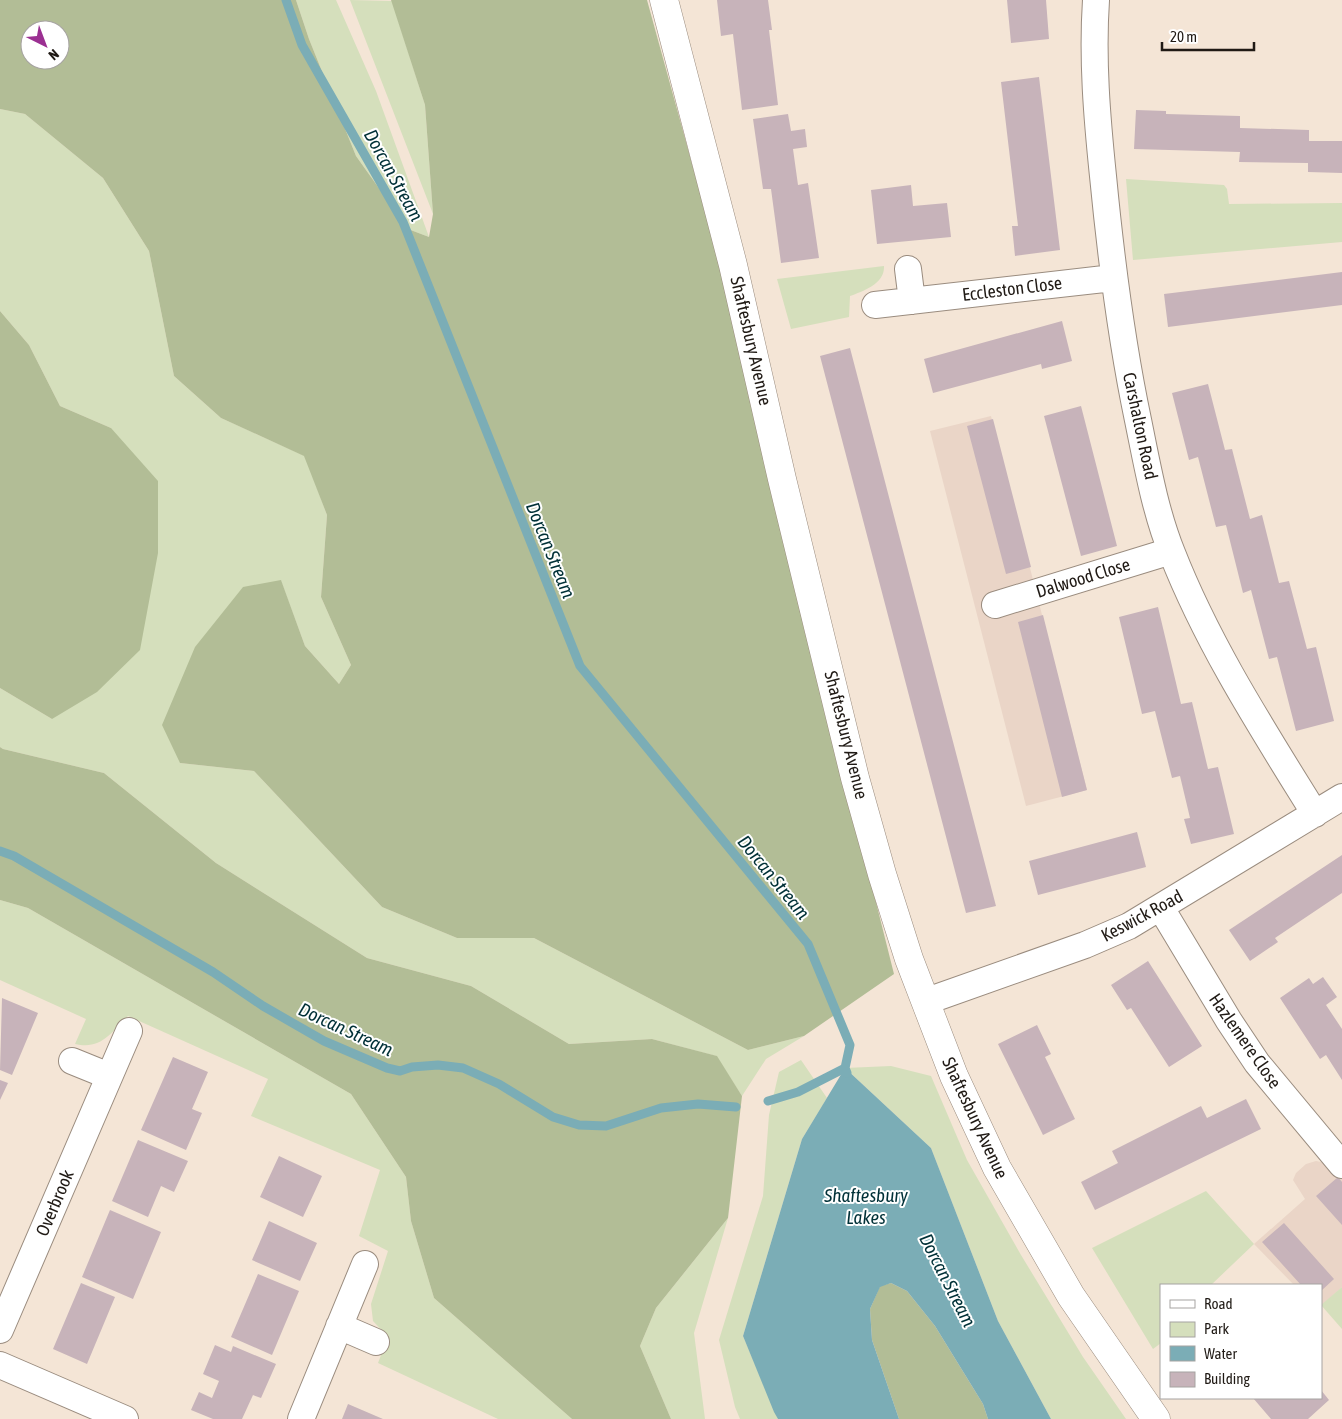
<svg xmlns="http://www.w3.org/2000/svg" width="1342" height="1419" viewBox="0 0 1342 1419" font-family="'Asap Condensed',sans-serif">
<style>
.industrial{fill:#ead5c7}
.green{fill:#d5dfbc}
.forest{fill:#b2bd96;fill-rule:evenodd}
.water{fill:#7badb6}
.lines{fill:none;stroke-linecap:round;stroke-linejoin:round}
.stream{stroke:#7badb6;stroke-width:9}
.building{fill:#c7b3ba}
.minor-casing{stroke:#9a8c7f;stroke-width:28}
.tertiary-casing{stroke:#9a8c7f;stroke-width:29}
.minor{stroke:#fff;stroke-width:26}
.tertiary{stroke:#fff;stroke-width:28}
.labels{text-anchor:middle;stroke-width:4;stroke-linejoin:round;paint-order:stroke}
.street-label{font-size:18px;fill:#201a15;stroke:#fff}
.water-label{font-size:19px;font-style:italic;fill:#003037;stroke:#fff}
</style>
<rect width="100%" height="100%" fill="#f4e5d6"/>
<!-- industrial -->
<path class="industrial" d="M991,416L1087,790L1026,806L930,431Z
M1316,1161L1326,1163L1342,1176V1287L1321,1306V1285H1294L1254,1244L1305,1199L1293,1180L1296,1173L1306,1164Z"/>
<!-- green -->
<path class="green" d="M296,0H336L376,91L429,237L408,229L356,156L309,39Z
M350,0L392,1L425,105L433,214Z
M0,109L25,114L103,178L149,251L174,376L221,418L305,456L327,515L321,597L351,665L339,684L305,646L281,581L180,763L254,771L382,907L457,938H534L748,1050L804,1036L766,1059L742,1096L716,1056L652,1039L569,1044L471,986L367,958L216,863L104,773L3,749L0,747V688L52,719L111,428L60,406L29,345L0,311Z
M1126,179L1224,185L1227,189L1229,204L1342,203V242L1133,260Z
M884,266C885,284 863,291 850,296L849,317L791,329L777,279Z
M0,900L28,908L351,1094L406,1177L411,1221L434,1298L572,1419H498L378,1363L388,1337L373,1321L371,1304L388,1251L359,1236L380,1170L251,1116L268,1079L128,1016C111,1033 101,1050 75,1044L86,1019L0,980Z
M801,1060L827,1098L802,1139L743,1336L778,1419H740L735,1407L719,1340L763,1196L769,1115L779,1072Z
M891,1066L931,1076L967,1160L1021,1255L1083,1357L1126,1419H1051L998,1321L931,1148L845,1068Z
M1206,1191L1254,1244L1211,1285H1161V1343L1153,1349L1092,1248Z
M728,1218L694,1333L705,1419H671L640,1346L656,1308Z
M1342,1287V1329L1321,1305Z"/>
<!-- forest -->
<path class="forest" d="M0,0H296L309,39L356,156L408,229L429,237L433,214L425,105L391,0H647L711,233L791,564L894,974L804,1036L748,1050L534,938H457L382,907L254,771L180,763L162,725L195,647L243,587L281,580L305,646L339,684L351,665L321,597L327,515L304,456L221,418L174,376L149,251L103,178L25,114L0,109ZM30,30H60V60H30Z
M0,311L29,345L60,406L111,428L158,481V553L140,650L97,692L52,719L0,688Z
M0,747L3,749L104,773L216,863L367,958L471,986L569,1044L652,1039L717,1056L742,1096L728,1218L656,1308L640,1346L671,1419H572L434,1298L411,1221L406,1177L351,1094L28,908L0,900Z
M891,1283L907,1291L935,1326L983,1404L988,1419H899L872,1340L870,1309L880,1286Z"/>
<!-- water -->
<path class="water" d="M845,1068L931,1148L998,1321L1051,1419H988L983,1404L935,1326L907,1291L891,1283L880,1287L870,1309L872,1340L899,1419H778L774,1412L743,1336L802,1139Z"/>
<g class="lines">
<!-- stream -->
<path class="stream" d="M286,0L302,45L403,222L580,666L808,944L850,1045L845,1068
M0,851L14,856L213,972L263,1006L324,1041L387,1068L400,1071L412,1067L438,1065L463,1068L499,1084L553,1117L579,1125L606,1126L661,1108L698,1104L736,1107
M768,1101L798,1092L845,1068L847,1073"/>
</g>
<!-- building -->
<path class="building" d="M717,0H768L772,30H769L778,105L742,110L733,34L721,36Z
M1007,0H1046L1049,39L1011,43Z
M1039,77L1060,250L1015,256L1012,226H1018L1001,82Z
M1136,110L1166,111V114L1240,116V128L1309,130V141H1342V173L1308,172V163L1239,162L1240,152L1134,149Z
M788,114L791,131L805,129L807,147L793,149L798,185L808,183L819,258L781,263L771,189H763L753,119Z
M911,185L913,206L947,203L951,237L877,244L871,190Z
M1342,272V305L1168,327L1164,294Z
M1062,321L1072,361L1042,369L1041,364L933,393L924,359Z
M850,348L996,906L966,913L820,356Z
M1208,384L1225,450L1232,449L1250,519L1262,515L1279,583L1289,581L1307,649L1316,647L1334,721L1296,731L1277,657L1269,659L1251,590L1243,593L1226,525L1216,527L1198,457L1189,460L1172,393Z
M1081,406L1117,546L1081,556L1044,416Z
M993,419L1031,567L1006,574L967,426Z
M1158,607L1181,704L1192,702L1208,769L1218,767L1234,834L1191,844L1184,819L1190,818L1180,776L1172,778L1155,711L1142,714L1119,617Z
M1043,615L1087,790L1062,797L1018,622Z
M1137,832L1146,867L1038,895L1029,861Z
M1342,855V893L1275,938L1278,942L1250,961L1229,930Z
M1148,961L1202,1046L1169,1067L1131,1008L1127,1010L1111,985Z
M1323,977L1337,997L1326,1005L1342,1029V1080L1326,1055L1320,1059L1280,998L1309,978L1313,984Z
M2,998L38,1013L12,1075L0,1070Z
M1037,1025L1051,1054L1045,1057L1075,1119L1043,1135L998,1044Z
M173,1057L208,1072L192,1109L202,1113L186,1150L141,1130Z
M0,1080L8,1083L0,1100Z
M1246,1099L1261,1129L1095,1210L1081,1182L1118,1163L1112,1151L1201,1106L1207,1118Z
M138,1140L188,1161L174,1192L161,1186L148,1217L112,1201Z
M279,1156L322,1176L303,1217L260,1197Z
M1338,1177L1342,1182V1225L1316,1196Z
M110,1210L161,1232L133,1299L82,1277Z
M269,1221L317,1243L300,1281L252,1260Z
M1284,1223L1334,1279L1321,1291V1285H1301L1262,1242Z
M258,1274L299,1291L272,1355L231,1337Z
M81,1283L115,1297L87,1364L53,1349Z
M215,1345L231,1352L233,1346L276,1364L261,1398L253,1395L242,1419H213L191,1410L199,1392L212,1398L219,1381L203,1374Z
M1321,1390L1329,1400L1308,1419H1271L1253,1398H1321Z
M348,1404L383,1419H342Z"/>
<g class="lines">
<defs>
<path id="minor" d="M1096,0C1092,59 1097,118 1103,176C1111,259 1121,339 1138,420C1147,464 1155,511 1172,553C1208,645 1263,730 1315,814
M908,269L912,301
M875,305L1113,278
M995,605L1171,551
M1161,908L1229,1021L1257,1063L1342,1165
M927,1001L1085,945L1129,926L1342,797
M72,1061L109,1076
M339,1326L376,1342
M0,1330L129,1031
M0,1365L125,1419
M301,1419L365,1264"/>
<path id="tertiary" d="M664,0L733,265L782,479L855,778L882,874L909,959L954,1076L997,1168L1071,1296L1156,1419"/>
</defs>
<!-- minor casing -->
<use href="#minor" class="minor-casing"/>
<!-- tertiary casing -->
<use href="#tertiary" class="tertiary-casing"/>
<!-- minor -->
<use href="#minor" class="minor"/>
<!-- tertiary -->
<use href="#tertiary" class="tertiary"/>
</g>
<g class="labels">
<!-- street labels -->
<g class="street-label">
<text transform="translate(1012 289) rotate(-7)" y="6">Eccleston Close</text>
<text transform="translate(751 341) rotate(77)" y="6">Shaftesbury Avenue</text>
<text transform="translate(1140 426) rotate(78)" y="6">Carshalton Road</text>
<text transform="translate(1083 578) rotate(-17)" y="6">Dalwood Close</text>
<text transform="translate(846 735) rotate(76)" y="6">Shaftesbury Avenue</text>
<text transform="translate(1142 916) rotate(-28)" y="6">Keswick Road</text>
<text transform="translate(1245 1041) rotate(55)" y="6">Hazlemere Close</text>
<text transform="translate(975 1118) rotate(65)" y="6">Shaftesbury Avenue</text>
<text transform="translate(55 1203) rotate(-67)" y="6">Overbrook</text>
</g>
<!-- water labels -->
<g class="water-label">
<text transform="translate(394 175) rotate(61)" y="7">Dorcan Stream</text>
<text transform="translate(551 550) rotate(68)" y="7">Dorcan Stream</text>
<text transform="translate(774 877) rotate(51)" y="7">Dorcan Stream</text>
<text transform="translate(346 1029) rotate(25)" y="7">Dorcan Stream</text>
<text x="866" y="1202">Shaftesbury<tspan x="866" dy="22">Lakes</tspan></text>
<text transform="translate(948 1280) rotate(63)" y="7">Dorcan Stream</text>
</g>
</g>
<!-- legend -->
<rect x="1160" y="1284" width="162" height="115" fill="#ffffff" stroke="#a6a3a1"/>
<rect x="1170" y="1300" width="25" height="8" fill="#ffffff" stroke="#a6a3a1"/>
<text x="1204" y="1309" font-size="15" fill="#201a15">Road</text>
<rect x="1170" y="1322" width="25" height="15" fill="#d5dfbc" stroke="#a6a3a1"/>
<text x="1204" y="1334" font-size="15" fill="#201a15">Park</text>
<rect x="1170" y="1346" width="25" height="15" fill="#7badb6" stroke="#a6a3a1"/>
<text x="1204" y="1359" font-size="15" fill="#201a15">Water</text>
<rect x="1170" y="1372" width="25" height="15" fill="#c7b3ba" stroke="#a6a3a1"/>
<text x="1204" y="1384" font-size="15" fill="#201a15">Building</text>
<!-- north arrow -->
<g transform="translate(45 45) rotate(138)"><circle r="24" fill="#ffffff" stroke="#a6a3a1"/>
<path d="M0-4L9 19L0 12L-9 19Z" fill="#9b3092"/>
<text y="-8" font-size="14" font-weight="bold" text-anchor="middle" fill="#201a15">N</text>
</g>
<!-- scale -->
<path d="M1162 42v8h92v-8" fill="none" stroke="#201a15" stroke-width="2.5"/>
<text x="1170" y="42" font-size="15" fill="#201a15" stroke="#ffffff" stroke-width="4" paint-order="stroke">20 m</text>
</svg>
